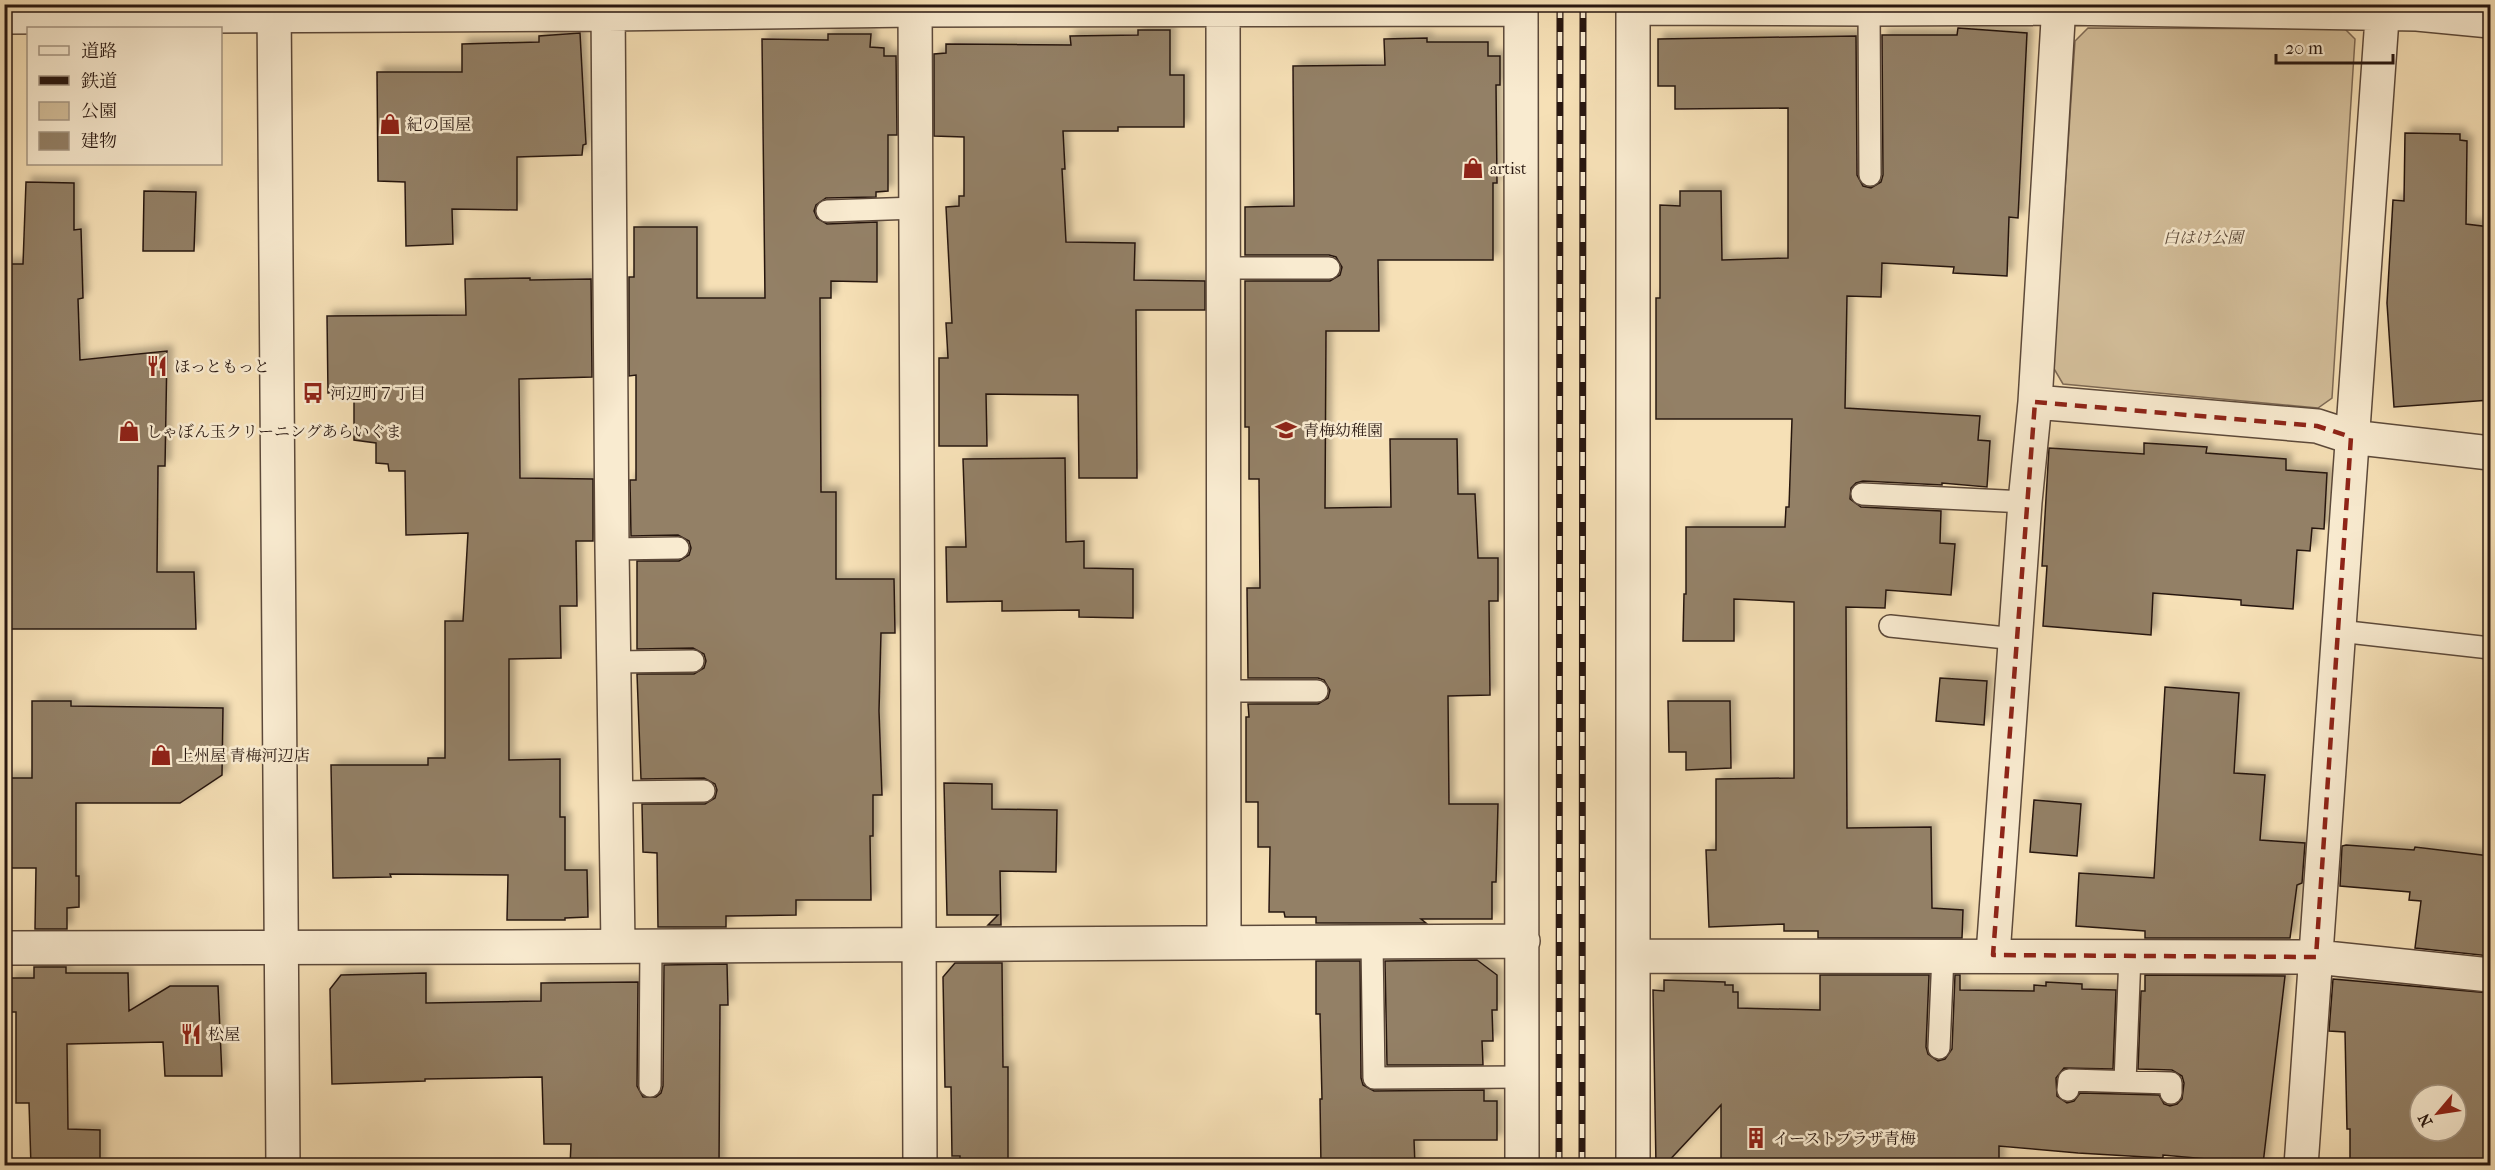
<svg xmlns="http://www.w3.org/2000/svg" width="2495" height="1170" viewBox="0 0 2495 1170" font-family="'IM FELL French Canon','Noto Serif JP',serif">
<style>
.green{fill:#d3be9a;stroke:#7e6a55;stroke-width:1.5}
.building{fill:#938066;stroke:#281710;stroke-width:1.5;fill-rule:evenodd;filter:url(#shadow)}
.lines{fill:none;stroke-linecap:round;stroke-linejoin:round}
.service-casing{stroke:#5c493a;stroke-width:24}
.minor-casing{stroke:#5c493a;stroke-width:36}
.tertiary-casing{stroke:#5c493a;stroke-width:36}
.service{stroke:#f9ebd0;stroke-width:21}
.minor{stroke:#f9ebd0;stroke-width:33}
.tertiary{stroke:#f9ebd0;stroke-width:33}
.rail-casing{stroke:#281710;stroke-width:7}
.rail{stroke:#f9ebd0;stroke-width:4.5;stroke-dasharray:14;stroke-linecap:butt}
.marked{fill:none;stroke:#8f2418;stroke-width:4.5;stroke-dasharray:12 8;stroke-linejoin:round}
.labels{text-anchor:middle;stroke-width:5;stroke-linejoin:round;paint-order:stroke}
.poi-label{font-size:16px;fill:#281710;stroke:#f9ebd0;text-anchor:start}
.park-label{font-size:16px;font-style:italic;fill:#5b4939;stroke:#f9ebd0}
</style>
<defs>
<filter id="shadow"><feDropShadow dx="5.5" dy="-5.5" stdDeviation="3" flood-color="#0004"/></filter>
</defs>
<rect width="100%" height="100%" fill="#f6e0b6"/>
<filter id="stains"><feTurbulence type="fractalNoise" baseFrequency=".00333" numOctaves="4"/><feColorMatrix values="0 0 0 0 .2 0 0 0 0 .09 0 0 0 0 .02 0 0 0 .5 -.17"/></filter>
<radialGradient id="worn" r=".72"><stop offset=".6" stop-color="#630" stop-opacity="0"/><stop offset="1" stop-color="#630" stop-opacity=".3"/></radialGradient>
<!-- green -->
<path class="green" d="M2088,28L2345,29L2355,39L2332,398L2318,408L2063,384L2053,367L2075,41Z"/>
<!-- building -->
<path class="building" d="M1958,28L2027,33L2018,218L2009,217L2007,276L1953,273L1954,267L1882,263L1881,297L1847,296L1845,408L1980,416L1978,440L1990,441L1987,487L1942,483V485L1863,481L1856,483L1851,488L1850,499L1861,507L1941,511L1940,543L1955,544L1951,595L1886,590L1885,608L1846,607L1847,828L1931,827L1932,908L1963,910L1962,938H1818V931H1784V924L1709,927L1706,850H1716V779L1794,778V602L1734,599V641H1683L1684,594H1686V527H1785L1786,507H1789L1792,419H1656V298H1660V205L1680,206V191H1721L1722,260L1788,258V108L1675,109V86H1658V39L1856,36L1857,175L1863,186L1871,188L1881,182L1883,175L1882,35H1957Z
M1138,30H1170V75H1184V127H1118V131H1063L1065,169H1062L1066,242L1135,243L1134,280L1205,281V310H1136L1137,478H1079L1078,395L986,394L987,446H939V358H948L946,323H952L946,207L959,206V196H964V137L934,136V54L946,53V44L1071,45L1070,36L1138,35Z
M580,33L586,144L583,145L582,155L517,157V210L452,209L453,244L406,246L405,182L378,181L377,72H462V44L539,42V36Z
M828,34H871L870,47L884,48V56H896L897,135H888V191L876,192V197L826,198L816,205L814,211L817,218L827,224L877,222V282L831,281V298H820L821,492H836V579H894L895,633H881L879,711L882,795H873V836H870L871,900H796V915L726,916V927H658L657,853L643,852L642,804H705L715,798L717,790L715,784L704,778L641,779L637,674H694L704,668L706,661L704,654L693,648L637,649V561H679L689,555L691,548L689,541L678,535L631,536L630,480H636V375L629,376V277H634V227H697V298H765L762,39L828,40Z
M1427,38V42H1488V56H1500V85H1496L1497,183H1493V260H1378L1379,331H1326L1325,508L1391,507L1390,439H1457L1458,494H1475L1478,558H1498V601H1489L1490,695L1448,696L1449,804H1498L1496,882H1492V919H1421L1426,923H1316V917H1285L1284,912H1269L1270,847H1258V802H1246V717H1249L1248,704H1318L1328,698L1330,690L1324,680L1318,678H1248L1247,588H1260L1259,479H1249V427H1245V281H1330L1340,275L1342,267L1336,257L1329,255H1245V207L1294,206L1293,66L1385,65L1384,39Z
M2405,133L2460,134V140L2467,141L2466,224L2490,227L2484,282H2490V400L2394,407L2387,303L2393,200L2404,201Z
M26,182L74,183V230L81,229L83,298L78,299L80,360L167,351L165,466H158L157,572H194L196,629H4V264H23Z
M144,191L196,192L194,251H143Z
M530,278V280L591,279L592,377L519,379L520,478L593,479V541H576L577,606H560L561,658L509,659V760L560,759V817H565V870H587L588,917L565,918V920H507L508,875L390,874L391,877L333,878L331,765H428V758H445V621H463L468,533L406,535L405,471H389L388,464L376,463V443L354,440V392L328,393L327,316L466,315L465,279Z
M2144,443L2207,447L2206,453L2286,459V470L2327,473L2324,529L2312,528L2310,551L2297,550L2293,609L2241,605V600L2153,593L2151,635L2043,626L2047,566H2042L2049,448L2144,454Z
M1065,458L1066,542L1084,541V568L1133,569V618L1079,617V610L1002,611V601L947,602L946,547H966L963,459Z
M1940,678L1987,681L1984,725L1936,721Z
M2165,687L2239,693L2234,773L2265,775L2260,840L2305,843L2302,883L2297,885L2290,938H2145V931L2076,926L2079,873L2154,878Z
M32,701H71V706L223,708L222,775L180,803H76V876H79V907L67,908V929H35L36,868H4V778H32Z
M1668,701H1730L1731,768L1686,770V752H1669Z
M944,783L992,784V809L1057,810L1056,872L1000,871L1001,925H988L998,915H947Z
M2034,800L2081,804L2077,856L2030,852Z
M2346,845L2414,850L2415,847L2490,856V956L2415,948L2421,901L2409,900L2410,892L2340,886L2342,846Z
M1477,960L1497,975V1010H1492L1493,1041H1482L1483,1065H1387L1385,961Z
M1316,961H1360L1361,1078L1363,1085L1374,1091L1484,1090V1101H1497V1140H1414L1415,1166H1321L1320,1099H1322L1320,1014H1316Z
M955,963H1002L1003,1067H1008V1166H960V1156H952L951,1087H945L943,977Z
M727,964L728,1005H720L719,1166H570L571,1144H544L542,1077L425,1079V1081L332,1084L330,989L341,975L426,973V1003L541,1001V983L638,982L637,1086L643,1097H656L661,1093L663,1086L664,965Z
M34,967H66V973H128L129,1011L170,986H218L222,1076H165L163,1042L67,1044L68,1129L100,1130V1166H31L29,1103H16V1012H10L9,978H34Z
M1820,975H1929L1926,1047L1928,1054L1938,1061L1945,1059L1952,1049L1955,975H1960V990L2034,991V985L2046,986V982L2082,984V989L2116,990L2113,1069L2064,1068L2056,1078L2057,1096L2067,1103L2074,1101L2080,1093L2159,1095L2164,1104L2170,1106L2177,1104L2182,1099L2184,1083L2182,1076L2172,1070L2138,1069L2141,991H2145V975L2285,976L2263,1164L2163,1155V1158L2078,1153L1999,1146V1166H1721V1105L1664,1166H1656L1653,990L1664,991V980L1725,982V985H1733V992H1738V1008L1820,1010Z
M2333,979L2490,993V1059L2484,1166H2350V1129H2347L2345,1032L2329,1031ZM2420,1095H2456V1131H2420Z"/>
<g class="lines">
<defs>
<path id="service" d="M1869,9L1870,175
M827,211L917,208
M1223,268H1329
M1862,494L2025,502
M612,549L678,548
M1890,626L2016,639
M2339,631L2490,648
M614,662L693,661
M1224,691H1317
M615,792L704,791
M1372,943L1374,1078L1521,1077
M1939,1048L1943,955
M2125,1082L2130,955
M650,1086L651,945
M2068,1090L2069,1080L2171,1083V1093"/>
<path id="minor" d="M608,4L612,549L618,945
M915,4L920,1166
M1223,4L1224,943
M1521,4L1522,1166
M1633,8L1869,9L2059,8L2417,14L2490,21
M4,17L608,14L915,10L1521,9
M2035,402L2317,426L2351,437L2490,453
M4,948L497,947L1523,941
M1993,955L2025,502L2035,402L2059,4
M1633,956L2316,957L2490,975
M1633,1166V4
M2301,1166L2383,4"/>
<path id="tertiary" d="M274,4L283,1166"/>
</defs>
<!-- service casing -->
<use href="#service" class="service-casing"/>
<!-- minor casing -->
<use href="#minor" class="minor-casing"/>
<!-- tertiary casing -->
<use href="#tertiary" class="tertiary-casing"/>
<!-- service -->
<use href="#service" class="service"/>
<!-- minor -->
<use href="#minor" class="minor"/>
<!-- tertiary -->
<use href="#tertiary" class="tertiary"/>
<defs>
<path id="rail" d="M1559,1166L1560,4
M1582,1166L1583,4"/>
</defs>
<!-- rail casing -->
<use href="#rail" class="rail-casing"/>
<!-- rail -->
<use href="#rail" class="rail"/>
</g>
<!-- marked area -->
<path class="marked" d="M2035,402L2317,426L2351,437L2316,957L1993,955Z"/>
<!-- icons -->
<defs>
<symbol id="shop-bare" viewBox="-9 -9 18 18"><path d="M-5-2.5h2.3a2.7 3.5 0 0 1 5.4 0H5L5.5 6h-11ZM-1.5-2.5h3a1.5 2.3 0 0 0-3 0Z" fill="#8f2418" stroke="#f9ebd0" stroke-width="2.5" paint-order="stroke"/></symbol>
<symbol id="restaurant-bare" viewBox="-9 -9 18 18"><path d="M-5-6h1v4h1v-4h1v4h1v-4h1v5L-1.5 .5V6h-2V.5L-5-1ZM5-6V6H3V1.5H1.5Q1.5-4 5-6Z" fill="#8f2418" stroke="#f9ebd0" stroke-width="2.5" paint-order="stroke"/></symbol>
<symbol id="bus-bare" viewBox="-9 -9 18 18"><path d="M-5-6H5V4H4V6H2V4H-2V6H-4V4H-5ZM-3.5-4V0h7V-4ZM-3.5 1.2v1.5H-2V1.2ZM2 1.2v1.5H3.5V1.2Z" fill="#8f2418" stroke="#f9ebd0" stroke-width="2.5" paint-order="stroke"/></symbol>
<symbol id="school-bare" viewBox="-9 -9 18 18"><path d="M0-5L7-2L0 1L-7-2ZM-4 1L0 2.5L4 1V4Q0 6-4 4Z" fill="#8f2418" stroke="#f9ebd0" stroke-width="2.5" paint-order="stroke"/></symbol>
<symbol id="building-bare" viewBox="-9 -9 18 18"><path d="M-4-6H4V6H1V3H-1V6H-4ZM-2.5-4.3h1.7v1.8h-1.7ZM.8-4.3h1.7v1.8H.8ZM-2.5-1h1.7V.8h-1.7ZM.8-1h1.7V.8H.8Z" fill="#8f2418" stroke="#f9ebd0" stroke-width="2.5" paint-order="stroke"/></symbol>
</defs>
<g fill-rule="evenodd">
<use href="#shop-bare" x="375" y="109" width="30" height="30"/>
<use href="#shop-bare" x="1458" y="153" width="30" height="30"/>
<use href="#restaurant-bare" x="142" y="351" width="30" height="30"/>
<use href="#bus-bare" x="298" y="378" width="30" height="30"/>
<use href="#school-bare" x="1271" y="415" width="30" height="30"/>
<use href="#shop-bare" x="114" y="416" width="30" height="30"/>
<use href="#shop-bare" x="146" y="740" width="30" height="30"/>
<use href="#restaurant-bare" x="176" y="1019" width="30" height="30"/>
<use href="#building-bare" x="1741" y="1123" width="30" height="30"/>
</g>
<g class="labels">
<!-- poi labels -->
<g class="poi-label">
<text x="407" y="130">紀の国屋</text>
<text x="1490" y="174">artist</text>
<text x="174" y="372">ほっともっと</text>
<text x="330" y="399">河辺町７丁目</text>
<text x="1303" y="436">青梅幼稚園</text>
<text x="146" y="437">しゃぼん玉クリーニングあらいぐま</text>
<text x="178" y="761">上州屋 青梅河辺店</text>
<text x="208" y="1040">松屋</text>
<text x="1773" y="1144">イーストプラザ青梅</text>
</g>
<!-- park labels -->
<g class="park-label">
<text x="2203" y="243">白はけ公園</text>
</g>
</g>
<!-- margin -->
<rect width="2495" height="1170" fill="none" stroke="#f6e0b6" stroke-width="24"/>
<rect x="6" y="6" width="2483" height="1158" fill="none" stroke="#281710" stroke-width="3"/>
<rect x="12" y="12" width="2471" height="1146" fill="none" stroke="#281710" stroke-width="1.5"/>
<!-- legend -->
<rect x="27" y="27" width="195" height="138" fill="#f9ebd0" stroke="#a59683" stroke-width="1.5"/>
<rect x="39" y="46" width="30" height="9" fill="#f9ebd0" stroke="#a59683" stroke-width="1.5"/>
<text x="81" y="57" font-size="18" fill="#281710">道路</text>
<rect x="39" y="76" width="30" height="9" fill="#281710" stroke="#a59683" stroke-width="1.5"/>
<text x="81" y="87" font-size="18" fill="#281710">鉄道</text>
<rect x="39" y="102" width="30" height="18" fill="#d3be9a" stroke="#a59683" stroke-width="1.5"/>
<text x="81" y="117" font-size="18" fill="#281710">公園</text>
<rect x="39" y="132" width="30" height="18" fill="#938066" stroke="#a59683" stroke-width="1.5"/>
<text x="81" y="147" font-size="18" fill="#281710">建物</text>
<!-- north arrow -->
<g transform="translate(2438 1113) rotate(241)"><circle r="28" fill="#f9ebd0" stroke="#a59683" stroke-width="1.5"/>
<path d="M0-4.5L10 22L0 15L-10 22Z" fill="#8f2418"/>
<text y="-9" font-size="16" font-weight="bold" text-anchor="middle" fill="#281710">N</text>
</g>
<!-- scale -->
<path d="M2276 54v9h117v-9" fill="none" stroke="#281710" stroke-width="3"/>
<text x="2285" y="54" font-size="18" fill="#281710" stroke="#f9ebd0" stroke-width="4.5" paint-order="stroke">20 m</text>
<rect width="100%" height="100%" filter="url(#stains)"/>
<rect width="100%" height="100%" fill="url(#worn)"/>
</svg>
